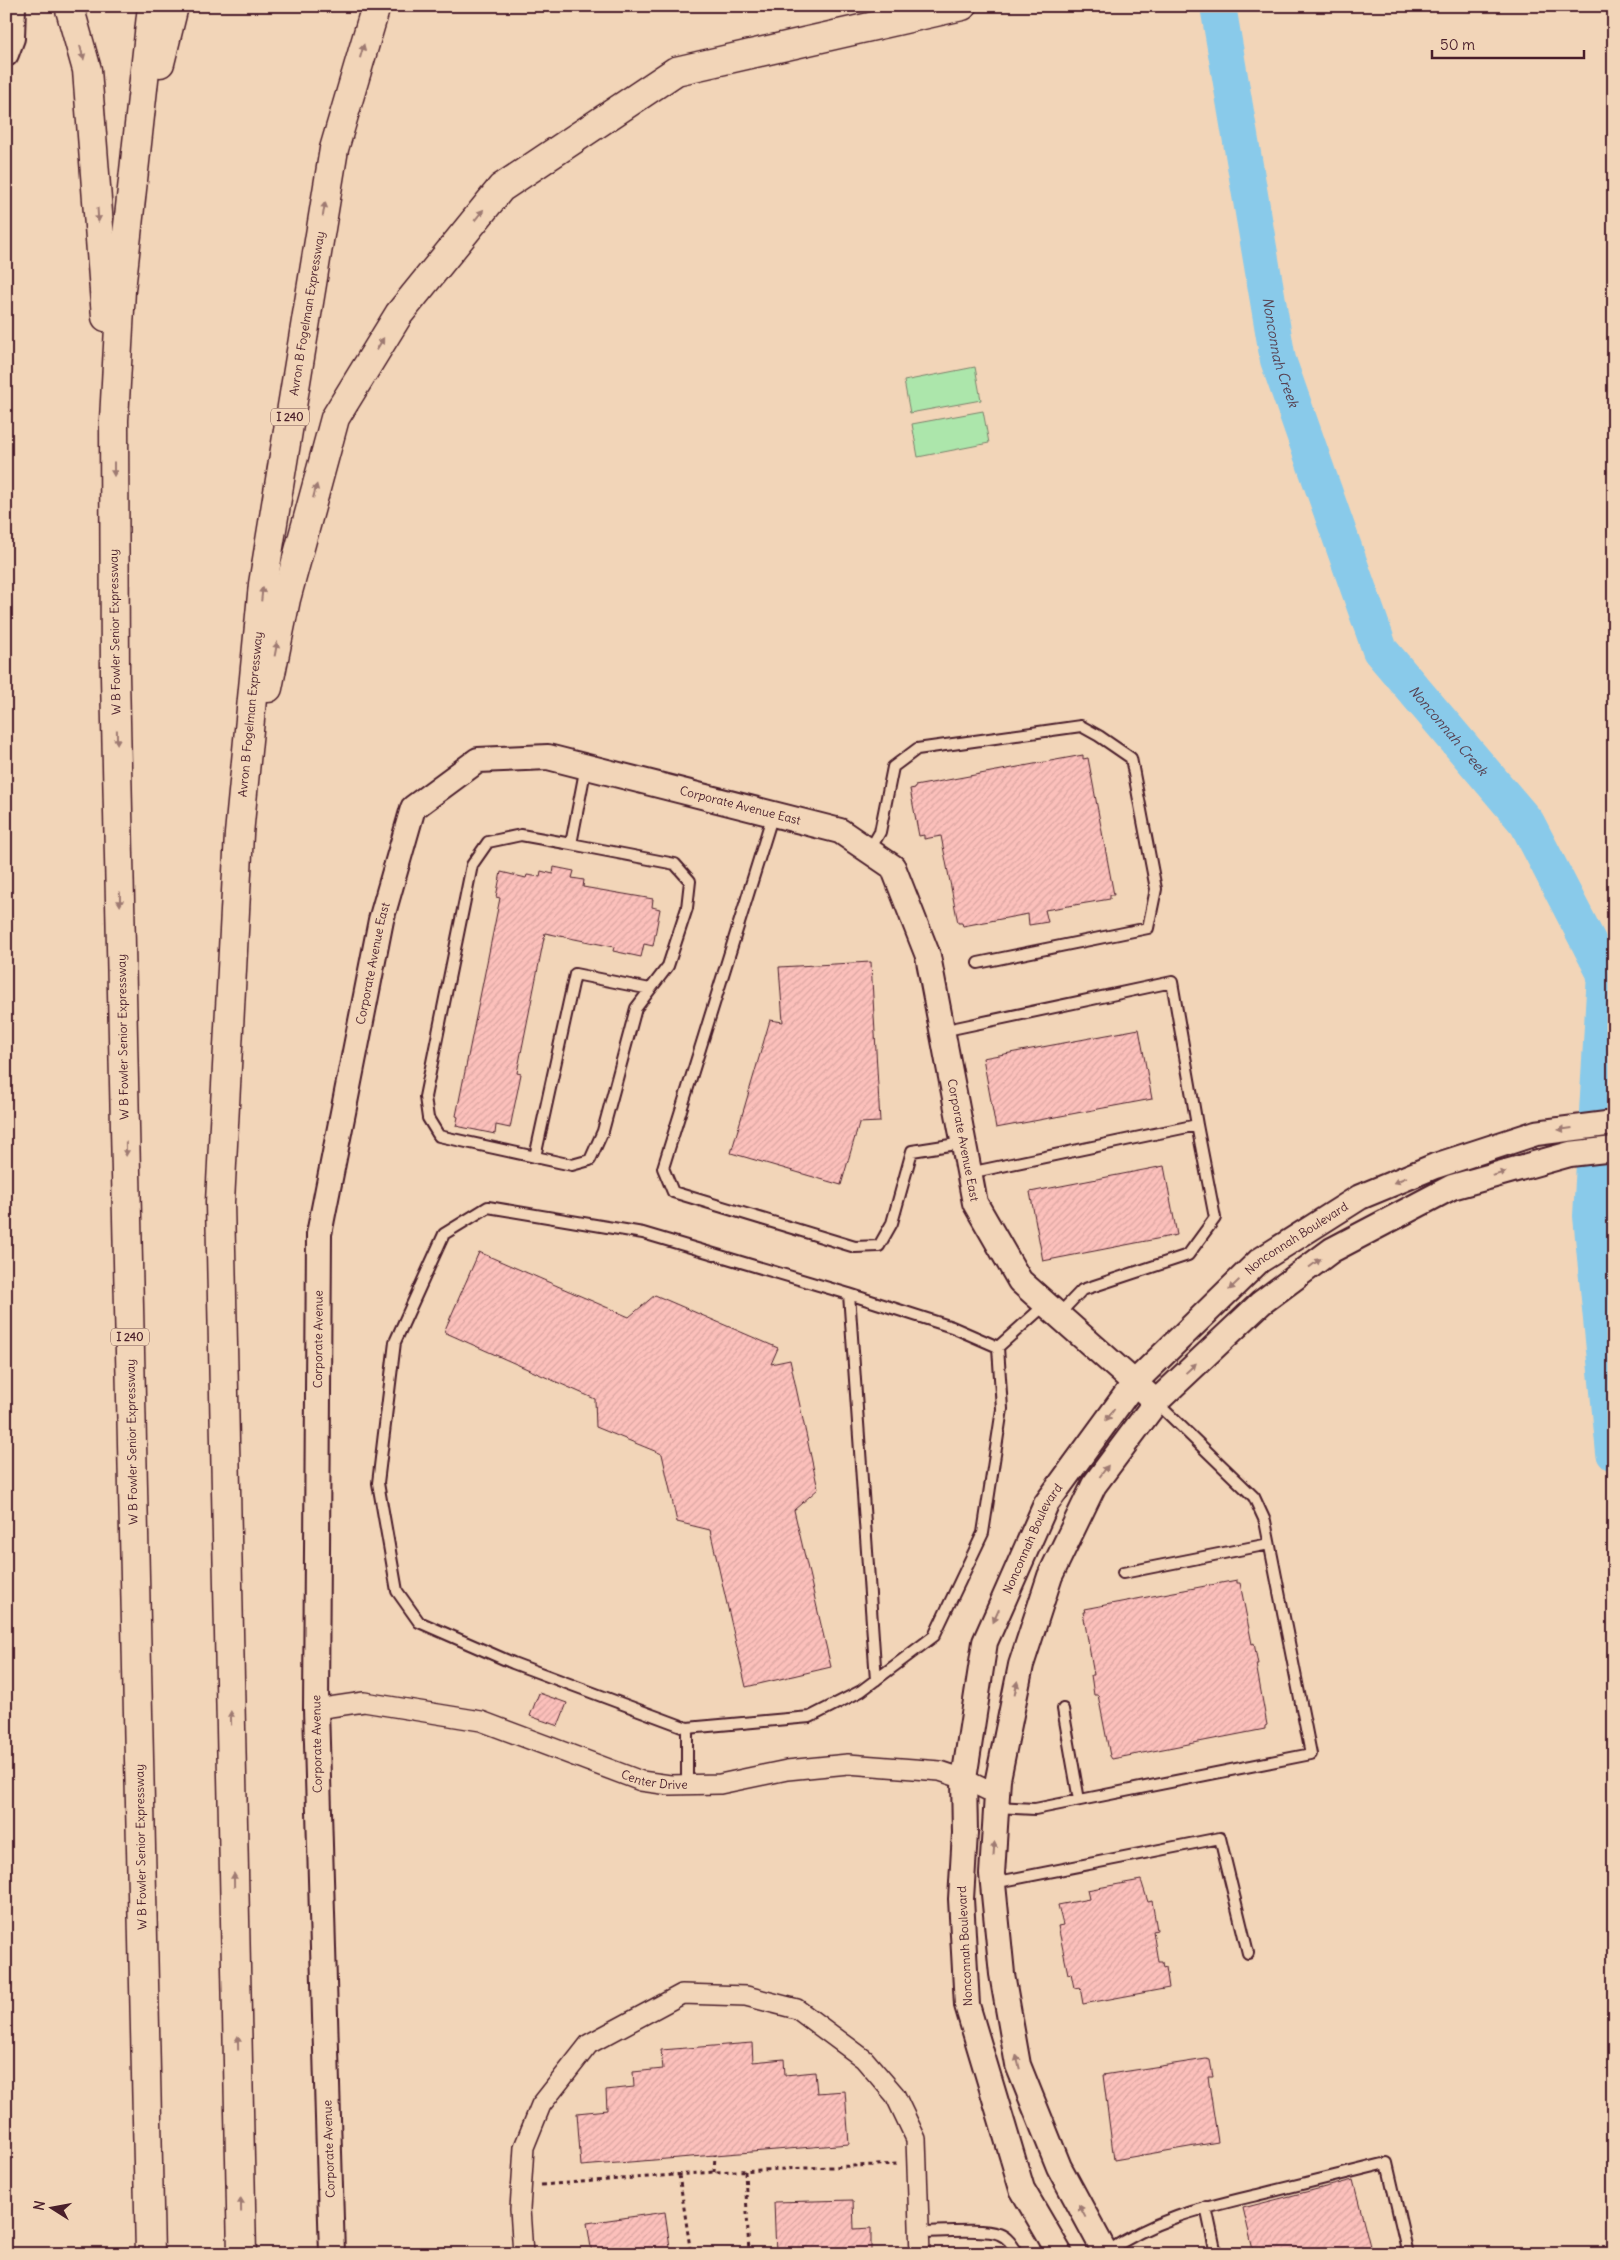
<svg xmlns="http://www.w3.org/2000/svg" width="1620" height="2260" viewBox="0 0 1620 2260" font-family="Delius,sans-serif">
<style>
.garden{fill:#ace6ab;stroke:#7b826b}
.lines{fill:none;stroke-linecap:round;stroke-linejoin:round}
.river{stroke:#89caea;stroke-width:36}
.building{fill:url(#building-hatch);stroke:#4a1f2b}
.service-casing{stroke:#4a1f2b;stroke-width:14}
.minor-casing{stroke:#4a1f2b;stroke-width:22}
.tertiary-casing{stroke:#4a1f2b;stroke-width:28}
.motorway-casing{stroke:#4a1f2b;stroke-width:31}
.path{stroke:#4a1f2b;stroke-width:3;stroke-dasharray:4 4;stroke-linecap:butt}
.service{stroke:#f2d5b8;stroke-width:10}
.minor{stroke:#f2d5b8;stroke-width:19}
.tertiary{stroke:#f2d5b8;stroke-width:24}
.motorway{stroke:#f2d5b8;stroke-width:28}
.oneway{fill:#9e7a72}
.labels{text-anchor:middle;stroke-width:5;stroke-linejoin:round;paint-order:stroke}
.shield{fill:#f2d5b8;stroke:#7c5655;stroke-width:1}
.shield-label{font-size:11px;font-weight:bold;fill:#4a1f2b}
.street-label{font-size:12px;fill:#4a1f2b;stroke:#f2d5b8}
.water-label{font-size:14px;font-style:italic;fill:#574151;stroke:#f2d5b8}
</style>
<defs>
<pattern id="building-hatch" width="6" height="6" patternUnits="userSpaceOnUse" patternTransform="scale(1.25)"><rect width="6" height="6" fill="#fcc0bb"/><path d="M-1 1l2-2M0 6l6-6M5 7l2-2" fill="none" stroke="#daa5a1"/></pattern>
</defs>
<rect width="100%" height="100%" fill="#f2d5b8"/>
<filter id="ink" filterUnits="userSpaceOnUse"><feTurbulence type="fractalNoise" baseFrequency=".02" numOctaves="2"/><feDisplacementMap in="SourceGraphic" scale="10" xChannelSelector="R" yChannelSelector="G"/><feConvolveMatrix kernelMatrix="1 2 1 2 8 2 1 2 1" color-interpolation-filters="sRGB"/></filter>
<g filter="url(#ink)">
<!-- garden -->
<path class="garden" d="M975,367L981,400L910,413L904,381Z
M983,411L989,443L918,457L912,424Z"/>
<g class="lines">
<!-- river -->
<path class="river" id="s1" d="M1218,6L1278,360L1380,650L1527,823L1605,974L1591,1216L1614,1453"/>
</g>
<!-- building -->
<path class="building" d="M1083,755V759L1088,758L1114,895H1110V899L1045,910L1048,922L1029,925L1028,914L963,926L962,923H958L941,836L924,839V835L919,836L910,789L915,788V786Z
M554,867L574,871L572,878L584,880L583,887L653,899L652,907L660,909L653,946L644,944L641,957L613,951L614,947L545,933L517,1073L521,1074L510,1128L496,1125L495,1134L456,1126L458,1117L456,1116L500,898L496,897L501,872L526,878L527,875L540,877L541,871L553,874Z
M871,962L880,1122L859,1123L841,1185L731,1153L770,1020L783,1022L779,967Z
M1139,1029L1152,1099L996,1128L983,1058Z
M1164,1166L1177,1235L1043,1261L1030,1192Z
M479,1252L629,1317L655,1295L778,1348L771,1364L790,1360L818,1489L794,1510L831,1667L746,1687L710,1530L677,1522L662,1454L596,1427L595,1399L444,1332Z
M1237,1580V1583H1240L1252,1644L1254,1643L1258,1664H1256L1267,1725L1265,1726V1729L1112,1759L1110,1756L1098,1695H1094L1091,1675H1094L1083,1612H1085L1084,1609Z
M539,1693L567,1703L558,1726L530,1716Z
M1141,1880L1148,1902L1152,1901L1157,1930L1153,1931L1158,1962H1162L1163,1968L1166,1967L1169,1988L1083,2004L1080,1987L1074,1988L1071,1973L1068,1974L1058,1926L1063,1925L1058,1905L1089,1899L1087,1890Z
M752,2043L753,2062L784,2059L785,2075L815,2072L817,2093L845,2091L849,2144L581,2166L577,2113L607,2110L606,2090L634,2087L633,2072L663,2069L661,2050Z
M1206,2059L1210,2060L1213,2077H1208L1218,2142L1114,2160L1103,2075Z
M1353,2180L1372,2254H1254L1243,2208Z
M853,2200L854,2229L871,2228V2254H776L774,2202Z
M665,2212L671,2254H592L587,2223Z"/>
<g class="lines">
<defs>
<path id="service" d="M773,814L663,1168L673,1192L855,1247L879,1246L892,1223L912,1151L963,1143
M571,844L675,864L690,881L687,908L668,966L636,1008L603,1131L590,1160L572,1165L439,1136L428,1118L425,1097L472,865L488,842L521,835L571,844L586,766
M869,851L880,832L893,767L917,749L1081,726L1099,736L1131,758L1156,889L1148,928L978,963
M942,1031L1172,982L1197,1125
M535,1157L575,974L650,989
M969,1173L1197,1125L1215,1218L1188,1255L1082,1290L1058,1315
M849,1294L876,1680
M998,1347L1002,1409L983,1533L934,1636L861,1691L810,1717L687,1728L513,1663L419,1622L397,1591L378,1483L395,1342L444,1234L488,1207L643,1233L849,1294L952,1327L998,1347L1046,1304
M1123,1573L1269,1544
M1063,1709L1079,1800
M687,1728V1785
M997,1807L1035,1809L1311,1754L1265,1521L1254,1497L1156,1402
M993,1883L1220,1838L1248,1953
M1206,2207L1216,2254
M919,2232C938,2232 983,2228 999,2234C1008,2237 1013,2246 1018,2254
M1105,2253C1156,2218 1202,2208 1261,2194C1303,2184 1345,2173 1387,2163L1408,2254"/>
<g id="minor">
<path id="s2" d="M316,1709L364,1702L481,1721L641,1781L670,1785L720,1784L787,1770L848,1764L940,1771L964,1779L997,1795"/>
<path d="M523,2254L520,2209L524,2147L541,2105L589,2044L682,1994L746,1996L797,2009L864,2059L895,2095L916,2139L920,2254"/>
</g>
<g id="tertiary">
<path d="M6,54L12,38L13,6"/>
<path id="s3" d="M332,2254L316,1709L319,1234L381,920L413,808L478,760L548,757L840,831L893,867L928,956L975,1203L1020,1281L1156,1402"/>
<path id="s4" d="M1060,2254L1022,2189L967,2005L961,1899L965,1833L964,1779L985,1642L1046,1504L1135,1382L1259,1261L1360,1197L1435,1166L1536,1133L1614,1123"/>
<path d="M1106,2254L1059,2167L1018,2065L1002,1974L992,1874L998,1779L1021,1665L1050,1576L1094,1485L1156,1402L1261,1303L1332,1250L1452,1187L1570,1154L1614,1149"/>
</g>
<g id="motorway">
<path d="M69,6L87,70L106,317"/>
<path d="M160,63L174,6"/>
<path d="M268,688L286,599L335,418L399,314L501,188L676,71L962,6"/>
<path d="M150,2254L115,676L114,420L121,290L152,6"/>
<path id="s5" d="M242,2254L220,1202L239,834L263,584L334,149L376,6"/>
</g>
</defs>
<!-- service casing -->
<use href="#service" class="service-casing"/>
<!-- minor casing -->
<use href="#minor" class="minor-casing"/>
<!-- tertiary casing -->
<use href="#tertiary" class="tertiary-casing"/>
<!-- motorway casing -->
<use href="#motorway" class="motorway-casing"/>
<!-- path -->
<path class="path" d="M745,2171L749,2254
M714,2172L715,2155
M679,2175L691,2254
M541,2185L714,2172L899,2164"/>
<!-- service -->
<use href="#service" class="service"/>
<!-- minor -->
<use href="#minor" class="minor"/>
<!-- tertiary -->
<use href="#tertiary" class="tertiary"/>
<!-- motorway -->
<use href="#motorway" class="motorway"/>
</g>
<!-- one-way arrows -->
<defs><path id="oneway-solid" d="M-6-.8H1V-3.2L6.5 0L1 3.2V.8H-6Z" transform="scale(1.25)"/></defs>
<g class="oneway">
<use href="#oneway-solid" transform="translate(362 51) rotate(-74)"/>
<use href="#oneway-solid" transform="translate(82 53) rotate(75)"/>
<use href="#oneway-solid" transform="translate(324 209) rotate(-81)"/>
<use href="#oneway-solid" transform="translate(98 215) rotate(86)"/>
<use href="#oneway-solid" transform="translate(479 215) rotate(-51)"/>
<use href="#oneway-solid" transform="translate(380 344) rotate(-59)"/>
<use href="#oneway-solid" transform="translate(114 469) rotate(90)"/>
<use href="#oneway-solid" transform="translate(315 491) rotate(-75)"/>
<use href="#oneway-solid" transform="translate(262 594) rotate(-84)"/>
<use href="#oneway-solid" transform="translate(276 649) rotate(-79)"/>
<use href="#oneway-solid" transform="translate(117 737) rotate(89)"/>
<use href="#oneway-solid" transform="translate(120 899) rotate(89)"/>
<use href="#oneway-solid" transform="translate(1565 1129) rotate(173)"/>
<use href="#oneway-solid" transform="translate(126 1149) rotate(89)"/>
<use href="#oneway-solid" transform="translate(1499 1174) rotate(-16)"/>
<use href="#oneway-solid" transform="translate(1400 1180) rotate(157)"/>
<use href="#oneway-solid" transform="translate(1315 1263) rotate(-37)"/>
<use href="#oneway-solid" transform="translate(1234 1285) rotate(136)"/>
<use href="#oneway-solid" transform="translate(1191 1368) rotate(-43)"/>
<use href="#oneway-solid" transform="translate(1110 1415) rotate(126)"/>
<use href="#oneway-solid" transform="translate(1104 1471) rotate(-53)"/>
<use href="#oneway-solid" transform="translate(996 1616) rotate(114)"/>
<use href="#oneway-solid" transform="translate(1016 1688) rotate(-79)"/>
<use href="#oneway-solid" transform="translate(231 1718) rotate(-91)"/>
<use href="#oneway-solid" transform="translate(994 1849) rotate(-86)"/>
<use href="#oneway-solid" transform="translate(234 1880) rotate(-91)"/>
<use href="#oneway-solid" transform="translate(238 2043) rotate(-91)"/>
<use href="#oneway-solid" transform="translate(1018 2062) rotate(-104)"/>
<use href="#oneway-solid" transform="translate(241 2205) rotate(-91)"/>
<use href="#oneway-solid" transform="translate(1082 2211) rotate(-118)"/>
</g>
</g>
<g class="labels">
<!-- shield labels -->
<g class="shield">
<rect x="271" y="408.5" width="38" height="17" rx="4"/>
<rect x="111" y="1328.5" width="38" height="17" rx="4"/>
</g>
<g class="shield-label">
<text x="290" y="421">I 240</text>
<text x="130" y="1341">I 240</text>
</g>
<!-- street labels -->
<g class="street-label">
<text dy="4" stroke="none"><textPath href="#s5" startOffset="1946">Avron B Fogelman Expressway</textPath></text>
<text transform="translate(115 632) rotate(-91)" y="4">W B Fowler Senior Expressway</text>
<text dy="4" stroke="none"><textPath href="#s5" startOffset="1541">Avron B Fogelman Expressway</textPath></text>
<text dy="4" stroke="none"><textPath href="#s3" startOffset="1806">Corporate Avenue East</textPath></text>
<text dy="4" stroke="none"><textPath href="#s3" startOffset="1296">Corporate Avenue East</textPath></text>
<text transform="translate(123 1037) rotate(-91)" y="4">W B Fowler Senior Expressway</text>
<text dy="4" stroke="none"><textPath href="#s3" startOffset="2256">Corporate Avenue East</textPath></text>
<text dy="4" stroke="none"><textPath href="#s4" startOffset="1151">Nonconnah Boulevard</textPath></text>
<text dy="4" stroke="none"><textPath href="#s3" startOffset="915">Corporate Avenue</textPath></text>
<text transform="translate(132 1442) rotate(-91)" y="4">W B Fowler Senior Expressway</text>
<text dy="4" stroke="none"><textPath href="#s4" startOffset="746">Nonconnah Boulevard</textPath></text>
<text transform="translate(317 1744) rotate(-91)" y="4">Corporate Avenue</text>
<text dy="4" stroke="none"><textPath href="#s2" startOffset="351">Center Drive</textPath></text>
<text transform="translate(141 1847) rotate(-91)" y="4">W B Fowler Senior Expressway</text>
<text transform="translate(965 1946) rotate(-93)" y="4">Nonconnah Boulevard</text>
<text transform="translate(329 2149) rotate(-92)" y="4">Corporate Avenue</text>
</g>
<!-- water labels -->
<g class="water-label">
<text dy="5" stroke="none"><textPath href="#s1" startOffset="352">Nonconnah Creek</textPath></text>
<text dy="5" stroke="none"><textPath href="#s1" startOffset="772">Nonconnah Creek</textPath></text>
</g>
</g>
<!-- margin -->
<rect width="1620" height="2260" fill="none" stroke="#f2d5b8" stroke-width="25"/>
<rect x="12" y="12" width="1595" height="2235" fill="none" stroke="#4a1f2b" stroke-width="2" filter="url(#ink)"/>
<!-- north arrow -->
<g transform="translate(52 2208) rotate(281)" stroke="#f2d5b8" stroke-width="4" paint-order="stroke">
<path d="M0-4L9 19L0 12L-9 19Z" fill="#4a1f2b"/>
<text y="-8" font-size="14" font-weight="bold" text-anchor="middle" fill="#4a1f2b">N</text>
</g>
<!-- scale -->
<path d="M1432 50v8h152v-8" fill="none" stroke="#4a1f2b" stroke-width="2.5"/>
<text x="1440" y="50" font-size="15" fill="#4a1f2b" stroke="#f2d5b8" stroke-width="4" paint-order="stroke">50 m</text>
</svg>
